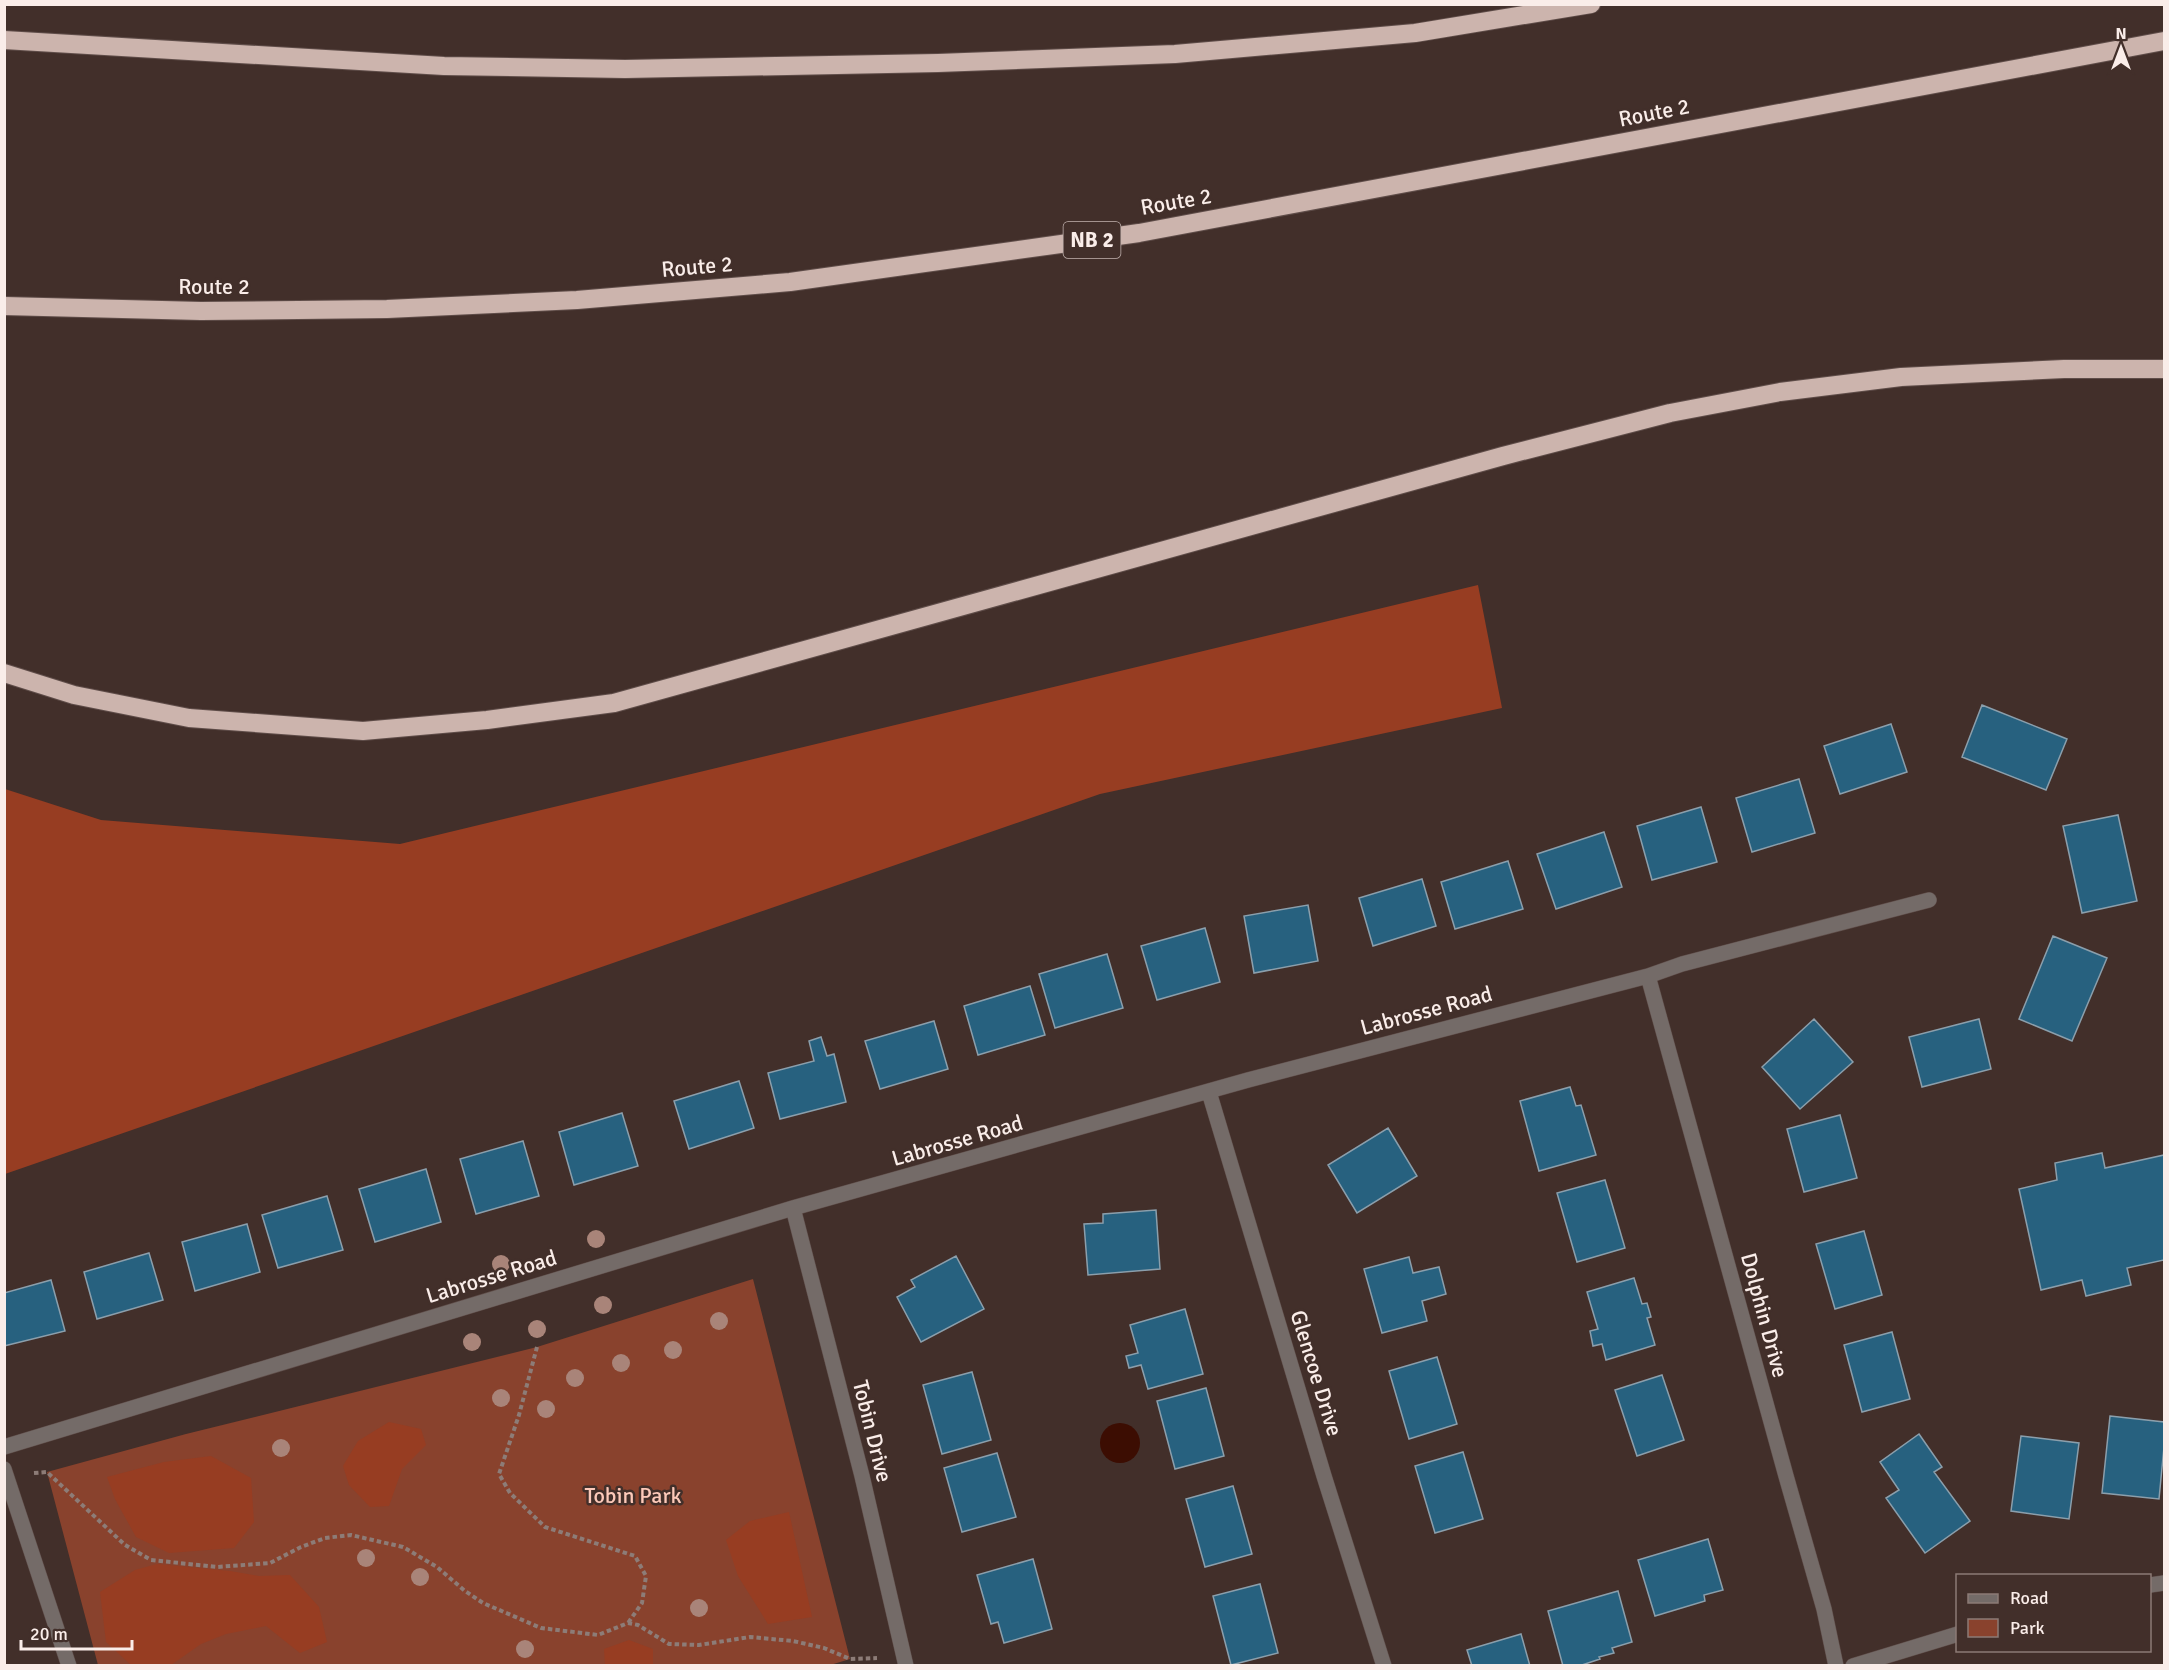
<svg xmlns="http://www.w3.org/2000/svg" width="2169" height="1670" viewBox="0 0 2169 1670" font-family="Signika,sans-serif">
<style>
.green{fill:#89422d}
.forest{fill:#973d22}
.water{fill:#3c0d02}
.building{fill:#27617f;stroke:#8b9fac;stroke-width:1.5}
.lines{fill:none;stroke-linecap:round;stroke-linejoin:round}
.minor-casing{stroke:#5f4d49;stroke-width:16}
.tertiary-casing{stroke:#5f4d49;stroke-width:16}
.motorway-casing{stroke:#5f4d49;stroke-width:20}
.path{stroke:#8d7c77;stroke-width:4;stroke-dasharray:4.5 3;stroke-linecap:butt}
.minor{stroke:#746b68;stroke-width:15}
.tertiary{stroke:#746b68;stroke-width:15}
.motorway{stroke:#ccb4ad;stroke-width:18}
.tree{fill:#a98479}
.labels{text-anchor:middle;stroke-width:5;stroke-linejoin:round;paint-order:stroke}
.shield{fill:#422f2a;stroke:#c3b4b0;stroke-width:1.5}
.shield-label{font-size:21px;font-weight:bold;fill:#faede9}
.street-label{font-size:22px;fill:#faede9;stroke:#422f2a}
.park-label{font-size:22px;fill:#fdc9b9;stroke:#422f2a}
</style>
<rect width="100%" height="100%" fill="#422f2a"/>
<!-- green -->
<path class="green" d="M753,1279L850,1659L827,1666L98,1665L47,1472L186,1434L537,1347Z"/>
<!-- forest -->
<path class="forest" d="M1478,585L1502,708L1100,794L5,1174V789L101,820L400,844Z
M389,1422L421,1429L426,1445L402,1469L389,1506L370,1507L349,1485L343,1466L358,1441Z
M211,1456L251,1478L254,1522L234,1548L169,1553L136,1537L115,1499L107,1477L164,1462Z
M789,1512L812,1617L768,1624L738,1576L726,1540L750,1521Z
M157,1564L230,1571L259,1576L290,1575L319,1607L327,1642L300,1653L266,1626L226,1634L201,1644L171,1665H131L106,1642L100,1592L135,1570Z
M629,1640L653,1649V1665H605L604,1649Z"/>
<!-- water -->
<path class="water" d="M1100 1443a20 20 0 1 1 40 0a20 20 0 1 1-40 0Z"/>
<!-- building -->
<path class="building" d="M1982,705L2067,739L2046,790L1962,757Z
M1891,724L1907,772L1840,794L1824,746Z
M1799,779L1815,833L1752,852L1736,798Z
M1701,807L1717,862L1652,880L1637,826Z
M2118,815L2137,901L2082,913L2063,826Z
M1604,832L1622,887L1556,909L1537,854Z
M1508,861L1523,909L1455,929L1441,882Z
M1422,879L1436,926L1373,946L1359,898Z
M1308,905L1318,961L1254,973L1244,916Z
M1205,928L1220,982L1157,1000L1141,946Z
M2053,936L2107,958L2072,1041L2019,1019Z
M1107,954L1123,1008L1055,1028L1039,974Z
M1030,986L1045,1035L978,1055L964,1006Z
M1814,1019L1853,1062L1800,1109L1762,1067Z
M1979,1019L1991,1069L1922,1087L1909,1037Z
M934,1021L948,1069L880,1089L865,1041Z
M821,1037L827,1056L834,1054L846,1102L780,1119L768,1073L814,1061L809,1041Z
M739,1081L754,1128L689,1149L674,1101Z
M1570,1087L1576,1106L1581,1105L1596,1155L1539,1171L1520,1101Z
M622,1113L638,1166L574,1185L559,1132Z
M1840,1115L1857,1178L1804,1192L1787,1129Z
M1388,1128L1417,1176L1357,1213L1328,1165Z
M523,1141L539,1196L476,1214L460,1159Z
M2102,1153L2105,1168L2164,1155V1260L2127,1268L2131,1285L2086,1296L2082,1280L2041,1290L2019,1189L2057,1180L2055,1163Z
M426,1169L441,1222L375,1242L359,1189Z
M1605,1180L1625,1248L1577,1262L1557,1193Z
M327,1196L343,1250L278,1268L262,1215Z
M1156,1210L1160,1269L1088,1275L1084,1224L1103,1223V1214Z
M247,1224L260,1272L195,1291L182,1242Z
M1864,1231L1882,1295L1835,1309L1816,1244Z
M149,1253L163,1300L97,1319L84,1272Z
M956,1256L984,1309L921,1342L897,1297L915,1287L911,1280Z
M1409,1257L1413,1273L1439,1267L1446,1294L1422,1301L1427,1321L1382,1333L1364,1269Z
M1634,1278L1642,1304L1647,1303L1651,1317L1647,1318L1655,1345L1606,1360L1602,1344L1593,1346L1590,1331L1598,1329L1587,1292Z
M51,1280L65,1331L4,1346V1293Z
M1185,1309L1203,1374L1148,1389L1141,1365L1129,1368L1126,1356L1138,1353L1130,1325Z
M1892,1332L1910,1399L1862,1412L1844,1345Z
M1437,1357L1457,1424L1409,1439L1389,1371Z
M972,1372L991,1440L942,1454L923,1385Z
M1662,1375L1684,1440L1637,1456L1615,1390Z
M1206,1388L1224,1456L1175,1469L1157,1401Z
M2110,1416L2164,1422V1447L2159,1499L2102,1493Z
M1919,1434L1942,1467L1934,1472L1970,1521L1925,1553L1886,1498L1899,1490L1880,1462Z
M2021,1436L2079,1443L2069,1519L2011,1511Z
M1463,1452L1483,1519L1435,1533L1415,1466Z
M997,1453L1016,1517L962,1532L944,1468Z
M1233,1486L1252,1554L1205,1567L1186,1499Z
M1708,1539L1723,1590L1704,1595L1705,1601L1655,1616L1638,1560Z
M1033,1559L1052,1629L1004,1643L998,1622L991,1624L977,1575Z
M1260,1584L1278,1653L1231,1665L1213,1596Z
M1618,1591L1632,1642L1612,1648L1614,1653L1599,1657L1600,1659L1579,1666H1563L1548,1611Z
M1521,1634L1530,1666H1472L1467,1650Z"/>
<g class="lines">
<defs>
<path id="minor" d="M1648,976L1786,1476L1824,1609L1836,1666
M1209,1092L1324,1476L1384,1666
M793,1208L862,1476L906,1666
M4,1447L793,1208L1248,1080L1648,976L1682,964L1929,900
M4,1469L69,1666"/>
<path id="tertiary" d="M2150,1585L2164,1583
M1853,1666L1958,1634"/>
<path id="motorway" d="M4,40L444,66L625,69L938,63L1175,54L1415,33L1591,4
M4,306L201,311L387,309L577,300L790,282L1139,233L2164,41
M4,673L74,695L189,718L363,731L487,720L614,703L1503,456L1670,413L1780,392L1901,377L2064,369H2164"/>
</defs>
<!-- minor casing -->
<use href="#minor" class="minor-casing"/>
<!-- tertiary casing -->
<use href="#tertiary" class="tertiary-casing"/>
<!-- motorway casing -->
<use href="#motorway" class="motorway-casing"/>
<!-- path -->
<path class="path" d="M537,1347L519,1415L499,1474L510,1493L545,1527L635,1556L646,1576L642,1603L628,1623
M34,1473L47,1472L125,1545L151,1560L217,1567L270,1563L301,1547L325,1538L351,1535L403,1547L437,1567L465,1591L483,1603L541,1628L598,1635L628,1623L638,1625L669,1644L699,1645L750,1637L793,1641L824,1648L850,1659L877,1658"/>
<!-- minor -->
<use href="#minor" class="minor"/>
<!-- tertiary -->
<use href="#tertiary" class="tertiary"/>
<!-- motorway -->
<use href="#motorway" class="motorway"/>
</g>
<!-- trees -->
<g class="tree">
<circle cx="596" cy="1239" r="9"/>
<circle cx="501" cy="1264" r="9"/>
<circle cx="603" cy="1305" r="9"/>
<circle cx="719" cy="1321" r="9"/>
<circle cx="537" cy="1329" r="9"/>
<circle cx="472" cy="1342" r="9"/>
<circle cx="673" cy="1350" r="9"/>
<circle cx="621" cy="1363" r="9"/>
<circle cx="575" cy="1378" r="9"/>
<circle cx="501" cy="1398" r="9"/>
<circle cx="546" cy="1409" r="9"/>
<circle cx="281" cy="1448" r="9"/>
<circle cx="366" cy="1558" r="9"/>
<circle cx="420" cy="1577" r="9"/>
<circle cx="699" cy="1608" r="9"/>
<circle cx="525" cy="1649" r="9"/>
</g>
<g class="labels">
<!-- shield labels -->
<rect class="shield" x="1063.5" y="222" width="57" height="36" rx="4.5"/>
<g class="shield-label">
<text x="1092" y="247">NB 2</text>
</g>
<!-- street labels -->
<g class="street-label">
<text transform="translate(1654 112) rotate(-11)" y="8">Route 2</text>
<text transform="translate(1176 201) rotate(-10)" y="8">Route 2</text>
<text transform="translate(697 266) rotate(-5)" y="8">Route 2</text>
<text x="214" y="294">Route 2</text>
<text transform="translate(1426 1010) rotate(-15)" y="8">Labrosse Road</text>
<text transform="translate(957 1140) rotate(-16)" y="8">Labrosse Road</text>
<text transform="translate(491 1276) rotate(-17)" y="8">Labrosse Road</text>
<text transform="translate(1765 1315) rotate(75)" y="8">Dolphin Drive</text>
<text transform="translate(1317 1373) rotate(73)" y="8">Glencoe Drive</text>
<text transform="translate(873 1431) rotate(76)" y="8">Tobin Drive</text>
</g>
<!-- park labels -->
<g class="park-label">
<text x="633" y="1503">Tobin Park</text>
</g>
</g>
<!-- border -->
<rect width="2169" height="1670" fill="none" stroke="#faede9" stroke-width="12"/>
<!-- legend -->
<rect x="1956" y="1574" width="195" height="78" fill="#422f2a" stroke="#8c7b76" stroke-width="1.5"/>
<rect x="1968" y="1594" width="30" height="9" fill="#746b68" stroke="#8c7b76" stroke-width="1.5"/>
<text x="2010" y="1604" font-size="18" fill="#faede9">Road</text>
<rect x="1968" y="1619" width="30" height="18" fill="#89422d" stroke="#8c7b76" stroke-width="1.5"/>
<text x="2010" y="1634" font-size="18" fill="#faede9">Park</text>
<!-- north arrow -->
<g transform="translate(2121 48)" stroke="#422f2a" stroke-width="4.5" paint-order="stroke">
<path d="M0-4.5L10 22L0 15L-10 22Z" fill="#faede9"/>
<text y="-9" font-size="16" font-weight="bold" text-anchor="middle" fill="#faede9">N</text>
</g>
<!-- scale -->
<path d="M21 1640v9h111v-9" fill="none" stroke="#faede9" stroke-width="3"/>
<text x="30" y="1640" font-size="18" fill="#faede9" stroke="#422f2a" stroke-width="4.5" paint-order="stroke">20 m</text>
</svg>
